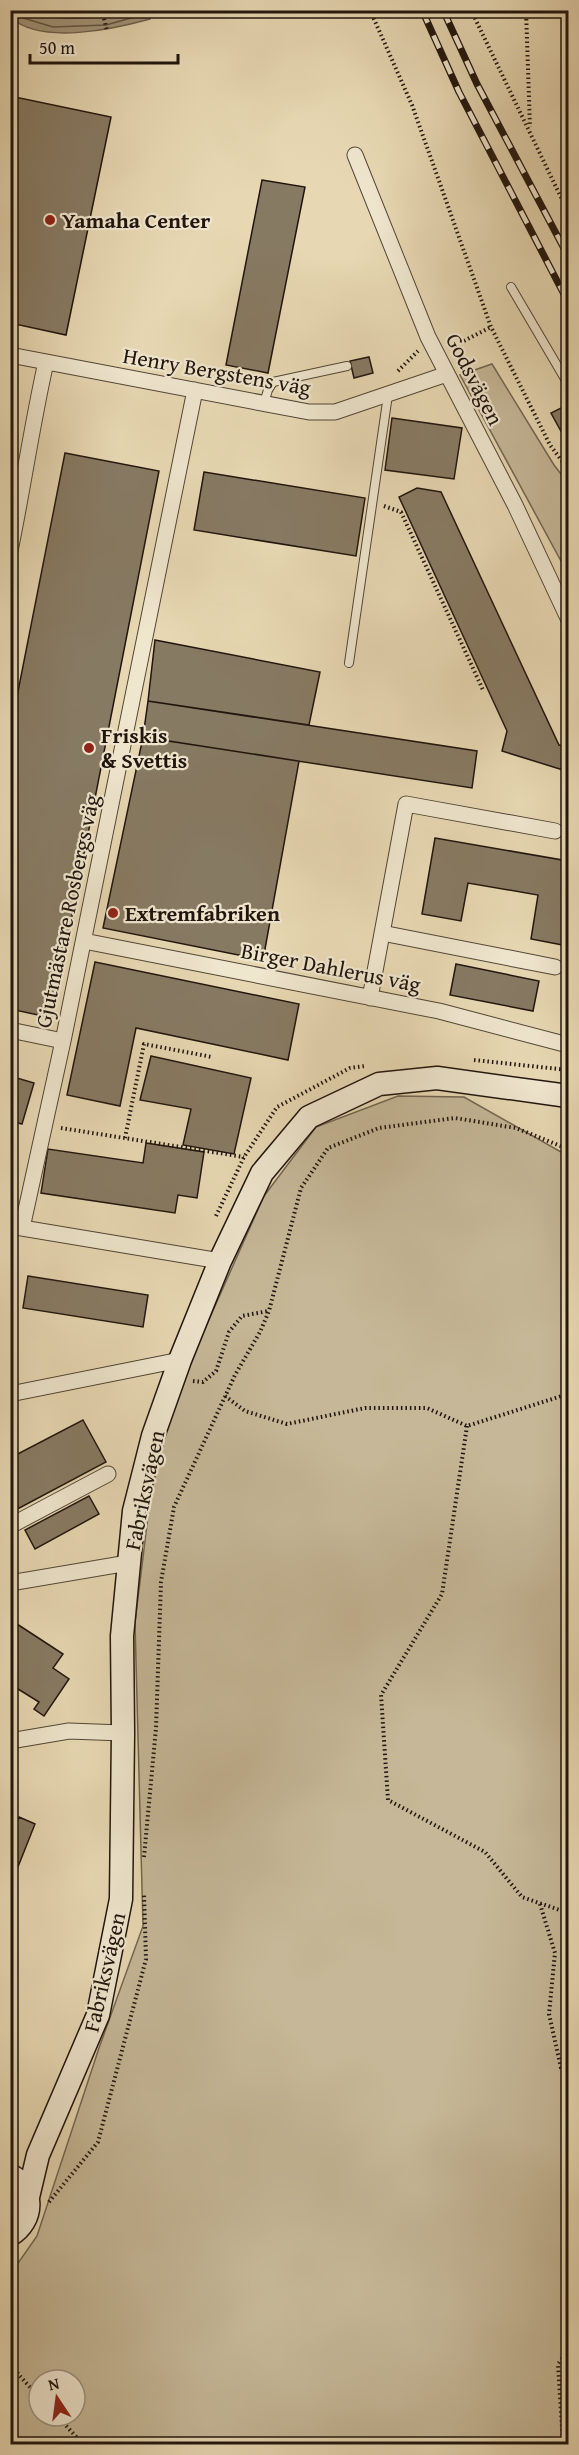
<svg xmlns="http://www.w3.org/2000/svg" width="579" height="2455" viewBox="0 0 579 2455" font-family="'Gentium Book Plus',serif">
<style>
.green{fill:#c5b797;stroke:#726652;stroke-width:1.5;fill-rule:evenodd}
.water{fill:#a3967b;stroke:#6f624f;stroke-width:1.5}
.lines{fill:none;stroke-linecap:round;stroke-linejoin:round}
.shore{stroke:#625644;stroke-width:1.5}
.building{fill:#877a63;stroke:#20150d;stroke-width:1.5}
.lane-casing{stroke:#524636;stroke-width:10}
.street-casing{stroke:#524636;stroke-width:17}
.secondary-casing{stroke:#20150d;stroke-width:25}
.path{stroke:#20150d;stroke-width:4;stroke-dasharray:1.5 3;stroke-linecap:butt}
.lane{stroke:#efe6ce;stroke-width:8}
.street{stroke:#efe6ce;stroke-width:15}
.secondary{stroke:#efe6ce;stroke-width:22}
.rail-casing{stroke:#20150d;stroke-width:7}
.rail{stroke:#efe6ce;stroke-width:4.5;stroke-dasharray:14;stroke-linecap:butt}
.poi-dot{fill:#8f2418;stroke:#efe6ce;stroke-width:2}
.labels{text-anchor:middle;stroke-width:4.5;stroke-linejoin:round;paint-order:stroke}
.poi-label{font-size:22px;font-weight:bold;fill:#20150d;stroke:#efe6ce;text-anchor:start}
.street-label{font-size:22px;fill:#20150d;stroke:#efe6ce}
</style>
<rect width="100%" height="100%" fill="#e7d8b3"/>
<filter id="stains"><feTurbulence type="fractalNoise" baseFrequency=".00333" numOctaves="4"/><feColorMatrix values="0 0 0 0 .2 0 0 0 0 .09 0 0 0 0 .02 0 0 0 .5 -.17"/></filter>
<radialGradient id="worn" r=".72"><stop offset=".6" stop-color="#630" stop-opacity="0"/><stop offset="1" stop-color="#630" stop-opacity=".3"/></radialGradient>
<!-- green -->
<path class="green" d="M492,364L554,465L568,483V574L460,375Z
M398,1096L464,1097L568,1156V2444H11L10,2290L16,2266L37,2236L99,2048L143,1926L135,1623L158,1434L264,1196L316,1127ZM39,2380H75V2416H39Z"/>
<!-- water -->
<path class="water" d="M10,11L11,10L153,11L150,19C114,29 43,45 11,18Z"/>
<g class="lines">
<!-- shore -->
<path class="shore" d="M22,10C58,22 94,20 130,10
M10,14L53,27L106,25L145,14L147,10"/>
</g>
<!-- building -->
<path class="building" d="M10,96L111,117L66,335L10,323Z
M262,180L305,187L268,373L226,365Z
M369,357L373,373L354,378L350,361Z
M567,405L568,408V444L551,413Z
M392,418L462,428L454,479L385,470Z
M65,453L159,471L52,1018L10,1009V732Z
M204,472L365,498L356,556L194,530Z
M417,488L441,492L559,745L567,747L563,770L502,751L507,731L399,497Z
M155,640L320,672L309,725L148,701Z
M148,701L477,751L472,788L143,737Z
M143,737L299,761L263,960L103,928Z
M435,838L568,861V946L531,939L538,895L468,883L461,921L422,914Z
M95,962L299,1004L288,1060L136,1028L120,1106L67,1095Z
M456,964L539,981L533,1011L450,995Z
M151,1056L251,1078L234,1154L183,1145L191,1109L140,1100Z
M10,1076L34,1083L22,1124L10,1121Z
M146,1143L204,1152L197,1198L178,1195L175,1213L41,1193L48,1149L143,1163Z
M28,1276L148,1295L143,1327L23,1308Z
M83,1420L106,1462L10,1513V1458Z
M89,1496L99,1514L35,1549L25,1530Z
M17,1624L63,1654L53,1668L69,1679L44,1716L34,1709L39,1702L10,1684V1633Z
M19,1817L35,1824L10,1887V1838Z"/>
<g class="lines">
<defs>
<path id="lane" d="M511,287L568,384
M264,403L268,390L273,382L347,366
M349,663L388,395"/>
<path id="street" d="M355,155L428,337L515,505L568,618
M10,355L309,412H335L447,374
M10,551C23,488 32,424 46,362
M382,933L555,967
M84,941L439,1011L568,1045
M370,998L406,804L555,831
M10,1030L63,1041
M10,1226L220,1261
M22,1228L63,1041L195,390
M10,1394L180,1360
M10,1526L108,1474
M10,1583L128,1563
M10,1741L69,1731L123,1733"/>
<path id="secondary" d="M10,2175C35,2188 34,2221 10,2235
M28,2197L38,2155L98,2015L121,1899L123,1733L122,1636L134,1511L153,1436L180,1360L220,1261L262,1173L309,1117L379,1084L437,1078L568,1096"/>
</defs>
<!-- lane casing -->
<use href="#lane" class="lane-casing"/>
<!-- street casing -->
<use href="#street" class="street-casing"/>
<!-- secondary casing -->
<use href="#secondary" class="secondary-casing"/>
<!-- path -->
<path class="path" d="M102,10L107,31
M370,10L412,105L491,327L550,445L568,469
M471,10L568,212
M526,10L530,127
M453,344L454,346L491,327
M398,371L418,351
M384,506L401,512L483,690
M474,1060L568,1070
M61,1128L244,1157
M125,1138L144,1044L212,1057
M216,1216L244,1157L277,1107L350,1068L365,1066
M193,1381L203,1382L216,1371L229,1332L242,1316L268,1311
M225,1396L245,1411L287,1424L365,1408H427L467,1426L568,1394
M467,1426L442,1594L381,1695L388,1800L485,1852L522,1897L568,1913
M144,1857L156,1728L161,1582L174,1507L235,1375L260,1332L269,1311L301,1188L328,1148L379,1128L455,1118L516,1128L568,1149
M540,1904L555,1953L549,2014L561,2068L568,2078
M49,2202L98,2142L146,1959L144,1894
M10,2356L18,2374L39,2397
M57,2416L83,2444
M563,2444L558,2364L568,2351"/>
<!-- lane -->
<use href="#lane" class="lane"/>
<!-- street -->
<use href="#street" class="street"/>
<!-- secondary -->
<use href="#secondary" class="secondary"/>
<defs>
<path id="rail" d="M422,10L459,92L568,302
M443,10L477,84L568,256"/>
</defs>
<!-- rail casing -->
<use href="#rail" class="rail-casing"/>
<!-- rail -->
<use href="#rail" class="rail"/>
</g>
<!-- markers -->
<g class="poi-dot">
<circle cx="50" cy="220" r="6"/>
<circle cx="89" cy="748" r="6"/>
<circle cx="113" cy="913" r="6"/>
</g>
<g class="labels">
<!-- poi labels -->
<g class="poi-label">
<text x="62" y="228">Yamaha Center</text>
<text x="101" y="743">Friskis<tspan x="101" dy="25">&amp; Svettis</tspan></text>
<text x="125" y="921">Extremfabriken</text>
</g>
<!-- street labels -->
<g class="street-label">
<text transform="translate(217 371) rotate(10)" y="8">Henry Bergstens väg</text>
<text transform="translate(475 379) rotate(63)" y="8">Godsvägen</text>
<text transform="translate(67 911) rotate(-78)" y="8">Gjutmästare Rosbergs väg</text>
<text transform="translate(331 967) rotate(11)" y="8">Birger Dahlerus väg</text>
<text transform="translate(144 1490) rotate(-78)" y="8">Fabriksvägen</text>
<text transform="translate(104 1972) rotate(-77)" y="8">Fabriksvägen</text>
</g>
</g>
<!-- margin -->
<rect width="579" height="2455" fill="none" stroke="#e7d8b3" stroke-width="36"/>
<rect x="12" y="12" width="555" height="2431" fill="none" stroke="#20150d" stroke-width="3"/>
<rect x="18" y="18" width="543" height="2419" fill="none" stroke="#20150d" stroke-width="1.5"/>
<!-- north arrow -->
<g transform="translate(57 2398) rotate(347)"><circle r="28" fill="#efe6ce" stroke="#9c9281" stroke-width="1.5"/>
<path d="M0-4.5L10 22L0 15L-10 22Z" fill="#8f2418"/>
<text y="-9" font-size="16" font-weight="bold" text-anchor="middle" fill="#20150d">N</text>
</g>
<!-- scale -->
<path d="M30 54v9h148v-9" fill="none" stroke="#20150d" stroke-width="3"/>
<text x="39" y="54" font-size="18" fill="#20150d" stroke="#efe6ce" stroke-width="4.5" paint-order="stroke">50 m</text>
<rect width="100%" height="100%" filter="url(#stains)"/>
<rect width="100%" height="100%" fill="url(#worn)"/>
</svg>
